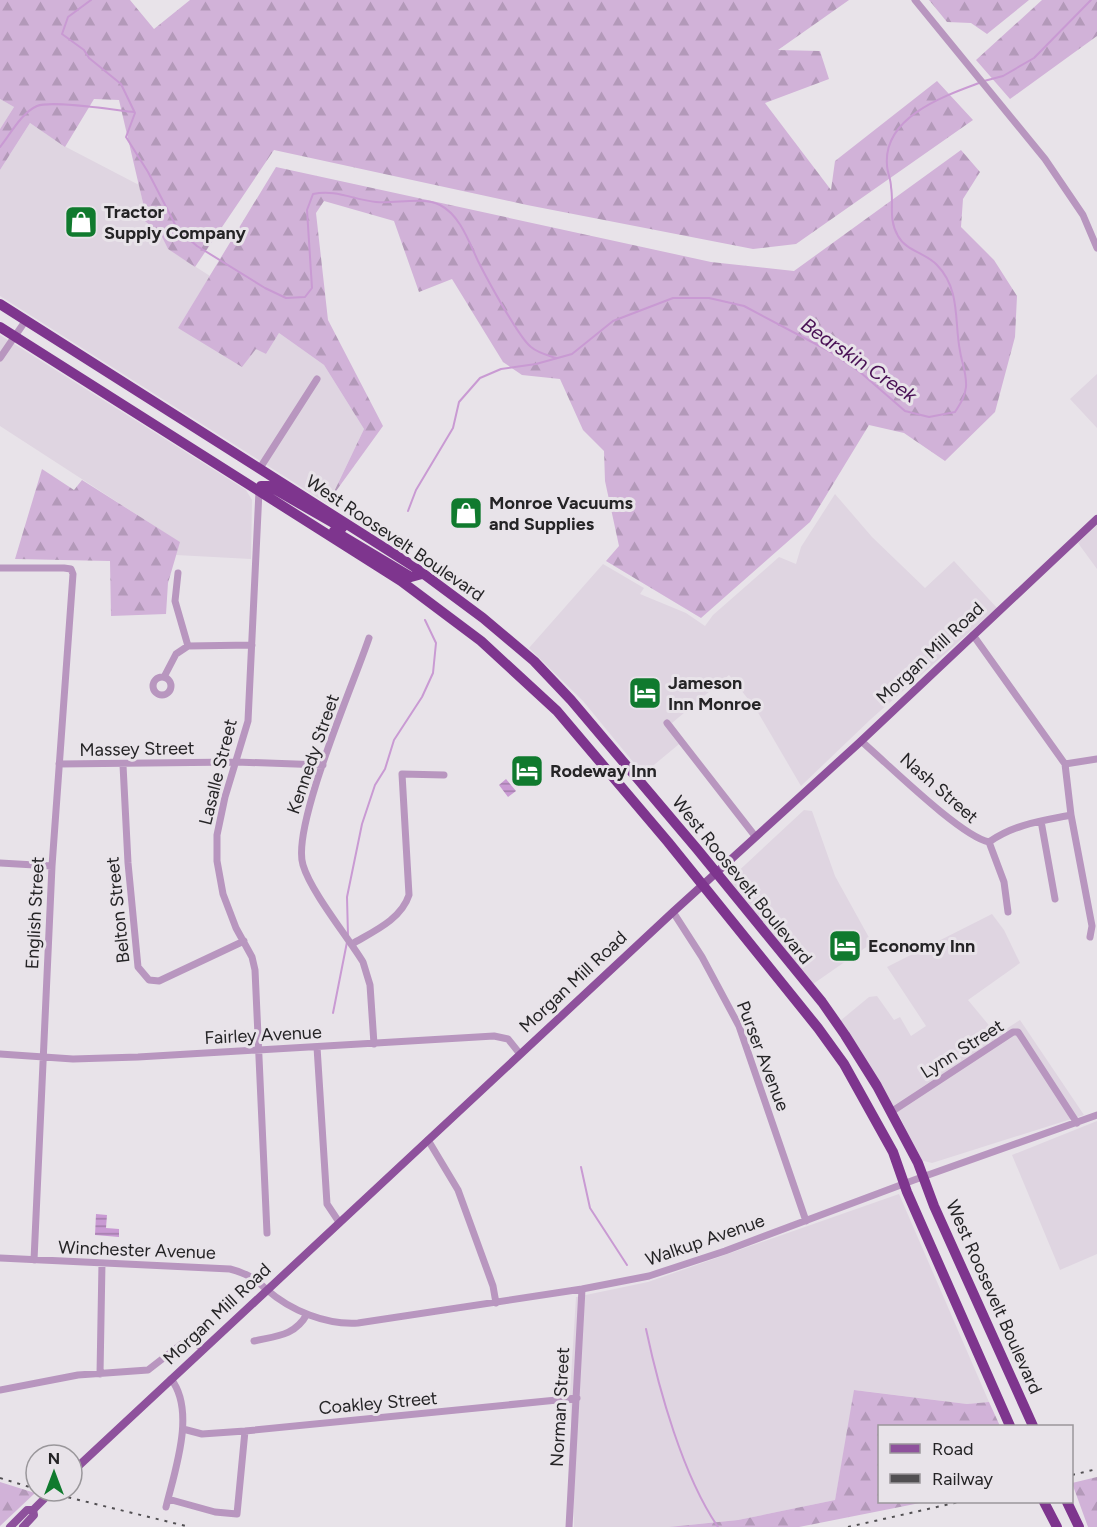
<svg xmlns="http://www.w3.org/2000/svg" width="1097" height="1527" viewBox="0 0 1097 1527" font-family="Figtree,sans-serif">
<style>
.built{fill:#dfd5e1}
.forest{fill:url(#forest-firs)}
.water{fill:url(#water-rules)}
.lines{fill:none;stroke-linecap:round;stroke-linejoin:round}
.stream{stroke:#c99ad3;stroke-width:2}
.minor{stroke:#b896bf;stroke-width:7}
.major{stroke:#8e519c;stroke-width:8}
.highway{stroke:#7e358e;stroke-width:10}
.rail{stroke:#514f52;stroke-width:2;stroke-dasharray:3 6;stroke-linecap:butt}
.major-bridge{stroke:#8e519c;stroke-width:8}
.labels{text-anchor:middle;stroke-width:6;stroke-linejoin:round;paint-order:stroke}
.poi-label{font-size:18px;font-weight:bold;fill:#252426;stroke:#e8e3e9;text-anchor:start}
.street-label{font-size:18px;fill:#252426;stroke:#e8e3e9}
.water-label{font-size:20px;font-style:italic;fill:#491055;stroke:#e8e3e9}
</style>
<defs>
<pattern id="forest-firs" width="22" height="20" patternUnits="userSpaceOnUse" patternTransform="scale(1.5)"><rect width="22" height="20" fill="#d1b2d8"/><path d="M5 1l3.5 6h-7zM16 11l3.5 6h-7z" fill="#b399b9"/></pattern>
<pattern id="water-rules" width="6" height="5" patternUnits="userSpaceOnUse" patternTransform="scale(1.5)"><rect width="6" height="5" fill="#c99ad3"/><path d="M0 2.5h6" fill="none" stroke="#a37dab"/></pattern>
</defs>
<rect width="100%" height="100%" fill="#e8e3e9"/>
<!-- built -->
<path class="built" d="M0,99L14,107L0,129Z
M30,123L66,147L139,185L143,203L138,216L160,233L168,249L210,276L178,328L256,348L266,354L279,333L324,365L364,429L328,504L0,296V170Z
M0,335L246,490L252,500L251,559L176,555L179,542L0,426Z
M1097,374V428L1070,399Z
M835,494L872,537L925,588L954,561L997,608L871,719L801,786L756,709L729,675L672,723L684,740L643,774L583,701L529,648L603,564L644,588L640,594L686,613L705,626L713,615L779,557L796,564L801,547Z
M1097,525V569L1078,543Z
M804,810L812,811L835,876L872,943L813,984L731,882L732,877Z
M992,914L1004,930L1020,963L968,1000L997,1035L1020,1020L1084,1115L932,1163L920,1160L901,1119L840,1021L869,997L877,996L894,1020L900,1017L911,1036L926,1026L887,967Z
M1097,1121V1254L1060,1270L1012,1155Z
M899,1194L989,1402L967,1404L855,1390L835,1500L738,1520L669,1527H574L570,1393L576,1297L648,1282Z"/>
<!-- forest -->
<path class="forest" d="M0,0H130L154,29L190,0H849L778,50L820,51L829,79L765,103L831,190L835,161L937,81L973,120L796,244L753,249L527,205L274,150L195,267L168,249L160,233L137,215L143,203L119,100L94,99L65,147L30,123L0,170V129L14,107L0,99Z
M929,0H1029L987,34L971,23L947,22Z
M1042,0H1097V36L1010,99L976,60Z
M961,150L980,172L963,199L961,227L994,260L1017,296L1015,337L995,412L945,461L904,433L869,425L810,522L701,618L606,561L619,546L605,481L604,451L583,430L560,379L522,375L503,362L452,279L419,292L394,221L324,201L316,213L328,320L383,426L331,498L364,429L324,365L279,333L266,354L256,349L242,367L178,328L276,167L711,262L794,271Z
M42,469L74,490L82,480L180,542L168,583L166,614L111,616L110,561L15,559Z
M854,1390L967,1404L989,1402L1000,1426H880V1502H925L799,1527H669L738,1520L835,1500Z
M1097,1477V1527H1088L1072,1483Z
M0,1482L35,1493L0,1526Z"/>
<!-- water -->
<path class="water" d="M506,779L516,791L508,797L499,785Z
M96,1214L107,1215L106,1228L119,1229V1237L95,1235Z"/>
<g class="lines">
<!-- stream -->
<path class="stream" d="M91,0L68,17L62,34L84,50L89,58L121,84L135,113L126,137L148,172L178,230L197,246L265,288L286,298L305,297L312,288L307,210L313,194C336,189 354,200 376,202C396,204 422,196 440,205C460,215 469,242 478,261C486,277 519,338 531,347C538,353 547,355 556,358
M984,81L1003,76L1034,58L1091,0
M0,147C10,135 21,113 37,106C52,100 115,110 134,112
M408,511L416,490L453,428L459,402L480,378L501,369L536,364L572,354L613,321L673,298H709L744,306L829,351L860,372L905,411L929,417L955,412C960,404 965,397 966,387C967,374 962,364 960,351C954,321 961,290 937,265C926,253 906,251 898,236C888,219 894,204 891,187C891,179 887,172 887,165C883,117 944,96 979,83
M348,936L347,897L362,824L375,785L385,769L394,740L422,697L433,673L436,643L425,620
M333,1013L347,942
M581,1167L590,1208L627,1265
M646,1329C659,1390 683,1476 718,1527"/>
<!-- minor -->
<path class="minor" d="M915,0L1045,159L1083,215L1097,248
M0,358L26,320
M260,468L317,379
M259,491L248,721L225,797L217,835V861L223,894L236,928L252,957L255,970L267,1233
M0,568H64L71,569L73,574L52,866L34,1260
M178,573L175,601L188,646
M973,635L1065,764L1071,815L1092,926L1090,937
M369,638C354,683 291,827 303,865C311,892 347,936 363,962L370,985L374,1044
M153 686a9 9 0 1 1 18 0a9 9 0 1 1-18 0Z
M164,677L176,654L188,646L252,645
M667,723L755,836
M861,741C887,763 960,836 989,842C1015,824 1041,821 1071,815
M59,764L236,762L323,765
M1065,764L1097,759
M123,765L128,863L138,967L149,980L159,981L244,941
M1041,821L1055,899
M989,842L1004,882L1008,912
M0,863L52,866
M673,912L702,957L739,1026L806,1221
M352,944C372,932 401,920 409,895L402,774L444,775
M317,1047L327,1204L339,1222
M0,1054L73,1059L138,1057L494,1036L508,1039L520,1054
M891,1112L1013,1032H1018L1077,1123
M428,1140L458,1190L493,1286L496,1303
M0,1258L230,1269C246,1273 254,1278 266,1289C291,1311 326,1325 358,1323L582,1289L649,1276L725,1251L914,1180L1097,1115
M254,1341C276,1336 295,1336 307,1314
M100,1374L102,1263
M0,1390L78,1375L148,1370L188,1339L204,1349
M183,1429L202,1434L245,1431L577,1398
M168,1499L215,1512L237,1514L245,1431
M166,1507C175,1470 196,1411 171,1379
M569,1527L582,1289"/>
<!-- major -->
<path class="major" d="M72,1472L673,912L859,743L1097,519
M10,1527L27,1510H33L34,1515L23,1527"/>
<!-- highway -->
<path class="highway" d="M0,304L413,566L483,618L534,661L571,700L697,849L822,1002L845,1035L877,1086L918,1163L934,1206L1033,1426
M0,327L401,581L481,641L557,711L668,842L818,1028L844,1064L893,1152L907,1192L1010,1426
M259,491L261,486H269L342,528
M334,531L411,577L422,574
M1044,1502L1057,1527
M1067,1502L1079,1527"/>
<!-- rail -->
<path class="rail" d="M1072,1475L1097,1469
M0,1478L36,1489
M42,1491L190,1527
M848,1527L959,1502"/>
<!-- major-bridge -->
<path class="major-bridge" d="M33,1510L52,1491"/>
</g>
<!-- icons -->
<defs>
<symbol id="shop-square" viewBox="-11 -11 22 22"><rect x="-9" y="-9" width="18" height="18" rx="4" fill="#107a2e" stroke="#e8e3e9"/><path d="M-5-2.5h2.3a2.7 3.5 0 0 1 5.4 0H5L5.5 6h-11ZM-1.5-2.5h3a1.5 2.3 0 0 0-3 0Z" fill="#fff"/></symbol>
<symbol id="hotel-square" viewBox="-11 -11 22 22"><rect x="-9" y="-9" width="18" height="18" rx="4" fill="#107a2e" stroke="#e8e3e9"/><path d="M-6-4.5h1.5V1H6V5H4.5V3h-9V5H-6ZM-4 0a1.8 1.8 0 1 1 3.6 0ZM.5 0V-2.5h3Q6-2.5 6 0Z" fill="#fff"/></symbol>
</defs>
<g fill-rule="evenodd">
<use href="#shop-square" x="62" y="203" width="38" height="38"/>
<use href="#shop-square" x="447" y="494" width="38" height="38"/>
<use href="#hotel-square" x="626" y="674" width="38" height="38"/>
<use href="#hotel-square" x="508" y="752" width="38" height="38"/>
<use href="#hotel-square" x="826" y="927" width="38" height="38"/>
</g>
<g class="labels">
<!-- poi labels -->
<g class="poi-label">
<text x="104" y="218">Tractor<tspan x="104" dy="21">Supply Company</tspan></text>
<text x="489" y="509">Monroe Vacuums<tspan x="489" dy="21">and Supplies</tspan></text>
<text x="668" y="689">Jameson<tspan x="668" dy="21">Inn Monroe</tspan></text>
<text x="550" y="777">Rodeway Inn</text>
<text x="868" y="952">Economy Inn</text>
</g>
<!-- street labels -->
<g class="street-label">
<text transform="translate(395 538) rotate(34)" y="6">West Roosevelt Boulevard</text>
<text transform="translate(930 653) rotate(-43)" y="6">Morgan Mill Road</text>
<text transform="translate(137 749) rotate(-1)" y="6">Massey Street</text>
<text transform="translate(313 754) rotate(-71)" y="6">Kennedy Street</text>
<text transform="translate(218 772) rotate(-76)" y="6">Lasalle Street</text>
<text transform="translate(939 788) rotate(41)" y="6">Nash Street</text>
<text transform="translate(742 880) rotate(51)" y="6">West Roosevelt Boulevard</text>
<text transform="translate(118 910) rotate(-96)" y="6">Belton Street</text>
<text transform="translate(35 913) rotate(-87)" y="6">English Street</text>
<text transform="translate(573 982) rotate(-43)" y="6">Morgan Mill Road</text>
<text transform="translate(263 1035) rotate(-3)" y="6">Fairley Avenue</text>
<text transform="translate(962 1049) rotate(-32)" y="6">Lynn Street</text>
<text transform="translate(763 1056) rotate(69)" y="6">Purser Avenue</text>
<text transform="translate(705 1240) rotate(-19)" y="6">Walkup Avenue</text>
<text transform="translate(137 1250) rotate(2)" y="6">Winchester Avenue</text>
<text transform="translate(994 1297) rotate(66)" y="6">West Roosevelt Boulevard</text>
<text transform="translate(217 1314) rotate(-43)" y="6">Morgan Mill Road</text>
<text transform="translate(378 1403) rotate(-5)" y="6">Coakley Street</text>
<text transform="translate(560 1407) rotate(-87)" y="6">Norman Street</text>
</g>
<!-- water labels -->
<g class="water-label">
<text transform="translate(859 360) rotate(34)" y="7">Bearskin Creek</text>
</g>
</g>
<!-- legend -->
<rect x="878" y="1425" width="195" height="78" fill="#e8e3e9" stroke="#9a979b" stroke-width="1.5"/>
<rect x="890" y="1444" width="30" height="9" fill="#8e519c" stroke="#9a979b" stroke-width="1.5"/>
<text x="932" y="1455" font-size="18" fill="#252426">Road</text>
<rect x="890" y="1474" width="30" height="9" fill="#514f52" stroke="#9a979b" stroke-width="1.5"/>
<text x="932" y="1485" font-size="18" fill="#252426">Railway</text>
<!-- north arrow -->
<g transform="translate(54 1473)"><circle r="28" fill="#e8e3e9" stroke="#9a979b" stroke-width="1.5"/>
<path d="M0-4.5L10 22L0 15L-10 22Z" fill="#107a2e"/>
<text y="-9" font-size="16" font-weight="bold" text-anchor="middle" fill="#252426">N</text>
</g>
</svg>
